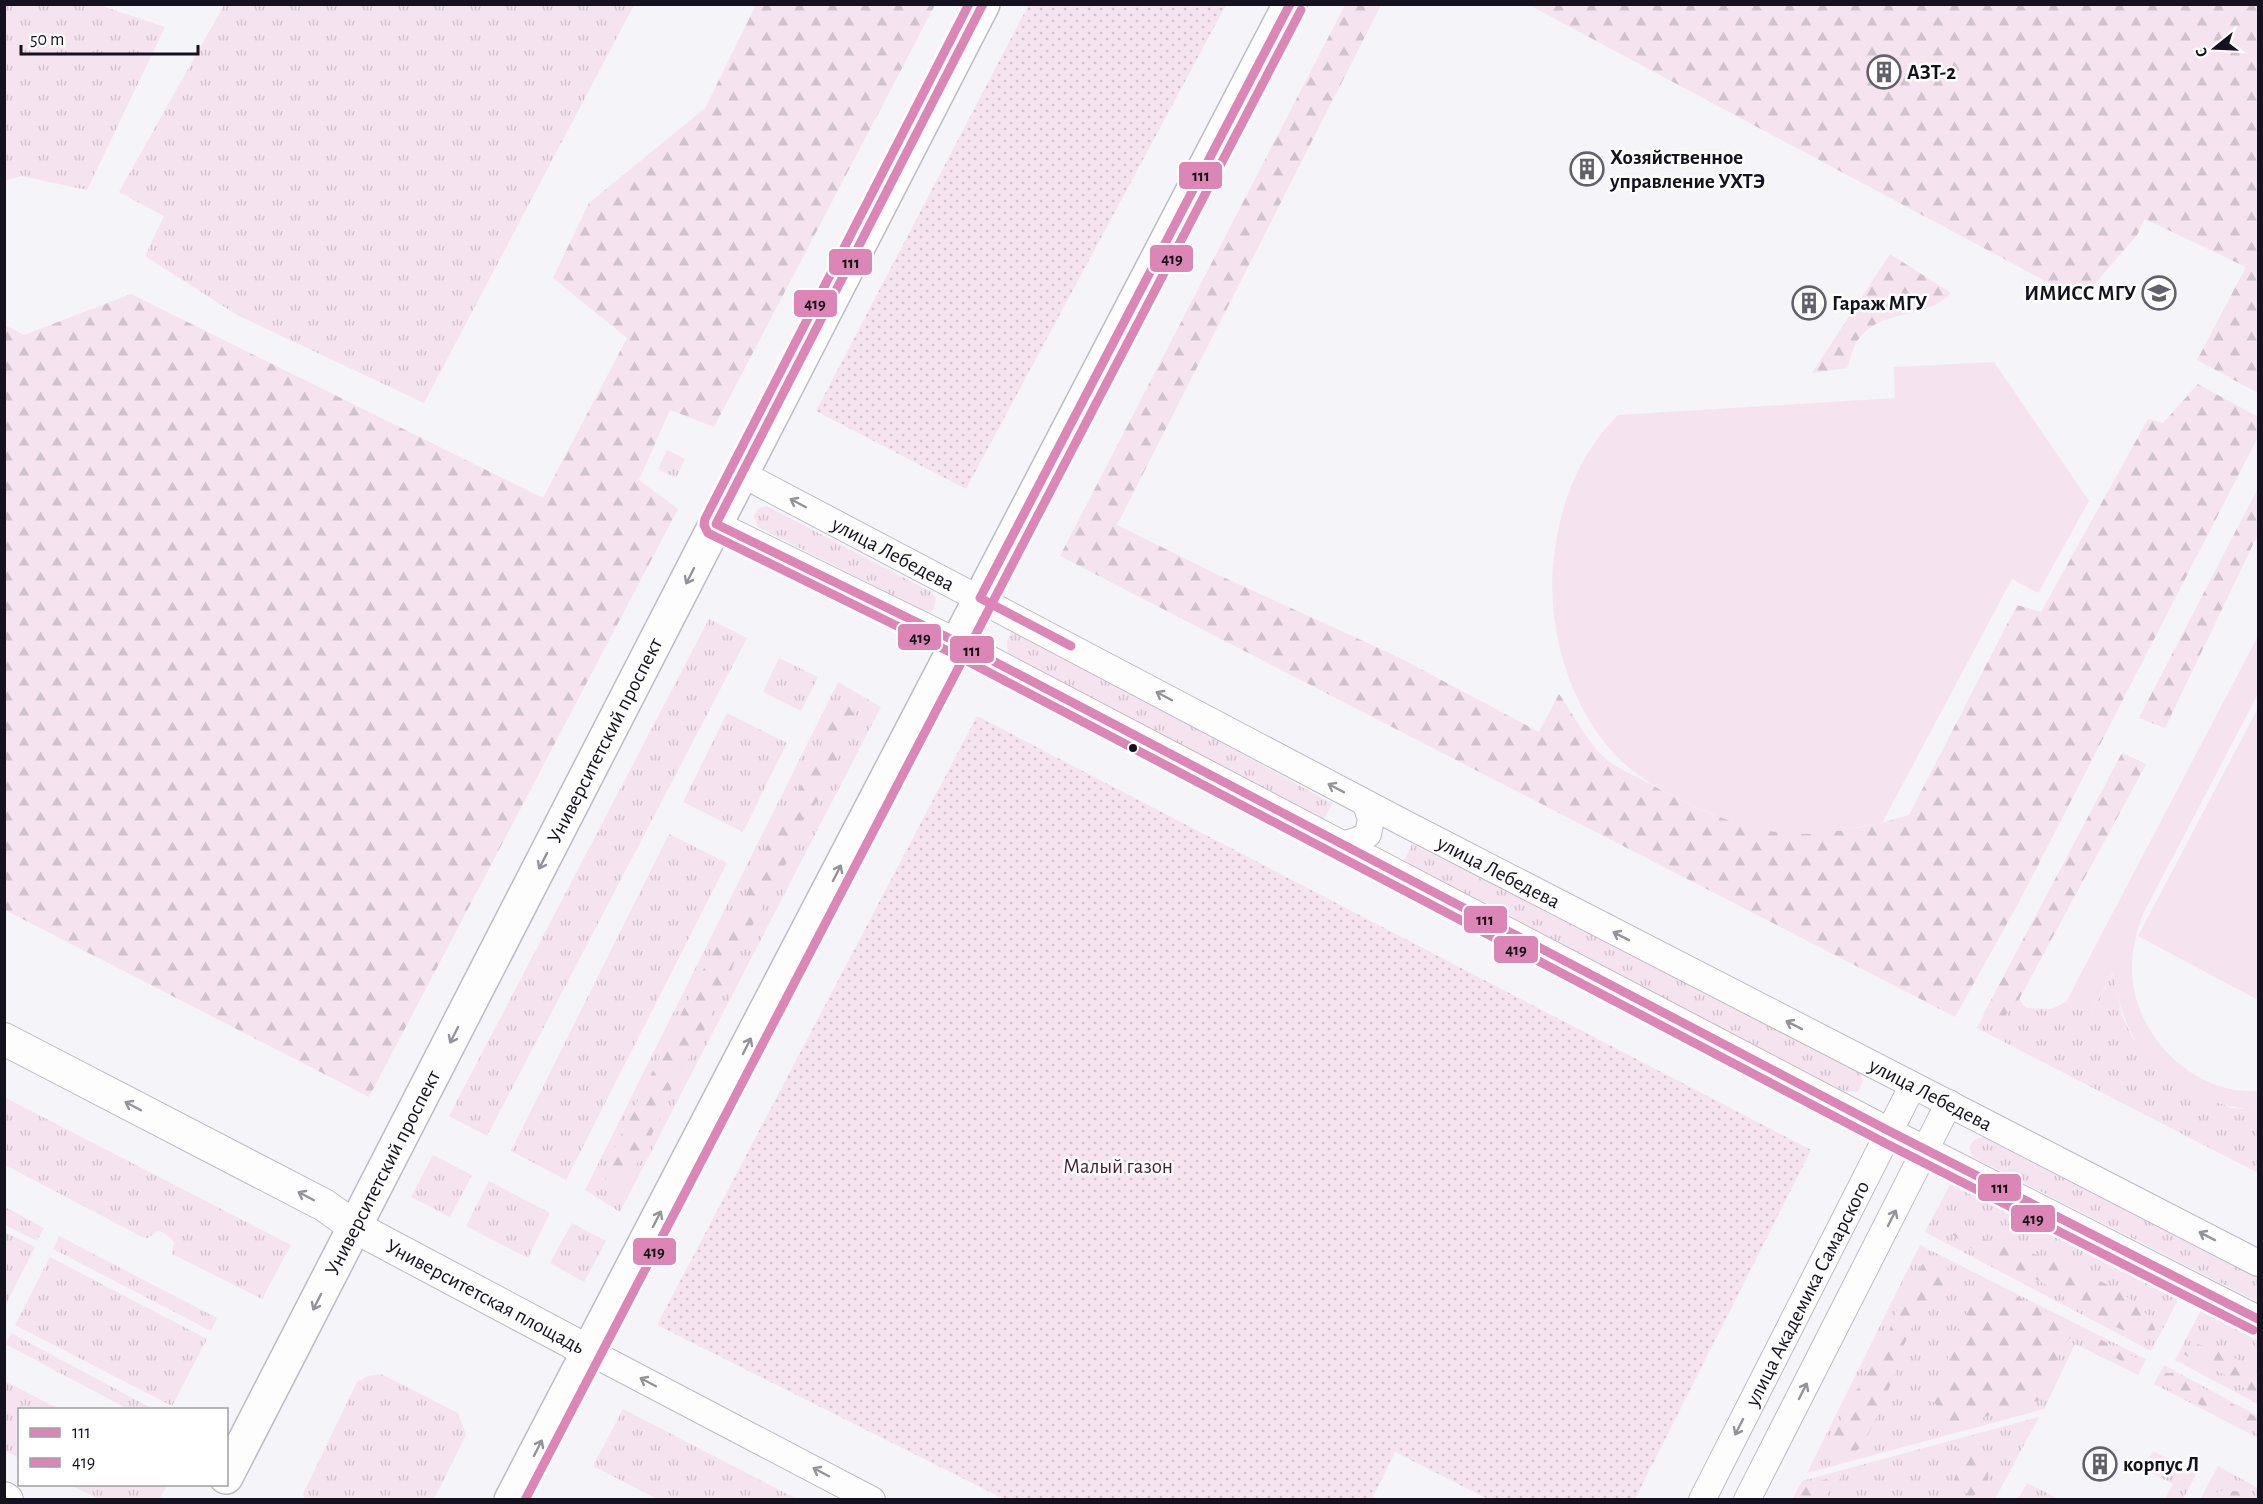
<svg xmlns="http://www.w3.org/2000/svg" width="2263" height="1504" viewBox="0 0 2263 1504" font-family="'Alegreya Sans',sans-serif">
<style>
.grass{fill:url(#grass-tufts)}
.forest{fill:url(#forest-firs)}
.park{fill:url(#park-dots)}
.garden{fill:#f5e4f0}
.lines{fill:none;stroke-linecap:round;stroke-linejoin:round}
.minor-casing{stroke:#bcbcc5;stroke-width:28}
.tertiary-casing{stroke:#bcbcc5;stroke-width:34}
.secondary-casing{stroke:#bcbcc5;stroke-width:36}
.minor{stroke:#fdfdfe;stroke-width:26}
.tertiary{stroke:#fdfdfe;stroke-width:32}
.secondary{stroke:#fdfdfe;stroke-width:33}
.bus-1-casing{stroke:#fff;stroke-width:14}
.bus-2-casing{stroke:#fff;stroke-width:14}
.bus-1{stroke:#dc86b7;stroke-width:9}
.bus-2{stroke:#dc86b7;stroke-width:9}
.oneway{stroke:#949399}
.bus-dot{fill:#13121e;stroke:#fff;stroke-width:2}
.labels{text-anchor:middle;stroke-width:5;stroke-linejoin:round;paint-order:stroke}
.poi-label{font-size:21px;font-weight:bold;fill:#13121e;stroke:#fff;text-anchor:start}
.street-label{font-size:21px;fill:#13121e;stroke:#fff}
.park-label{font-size:21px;fill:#451d36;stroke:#fff}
.line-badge{stroke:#fff;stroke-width:2}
.pale-badge-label{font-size:16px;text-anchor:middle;font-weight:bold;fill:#111}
</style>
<defs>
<pattern id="grass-tufts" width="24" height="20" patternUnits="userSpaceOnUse" patternTransform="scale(1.5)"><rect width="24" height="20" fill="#f5e4f0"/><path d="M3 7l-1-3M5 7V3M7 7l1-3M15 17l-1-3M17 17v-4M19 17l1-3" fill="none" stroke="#d1c3cd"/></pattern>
<pattern id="forest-firs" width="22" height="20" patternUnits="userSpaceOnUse" patternTransform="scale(1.5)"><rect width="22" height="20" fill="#f5e4f0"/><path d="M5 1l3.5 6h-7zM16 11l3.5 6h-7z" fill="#d1c3cd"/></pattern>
<pattern id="park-dots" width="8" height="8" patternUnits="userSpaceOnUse" patternTransform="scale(1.5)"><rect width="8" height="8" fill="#f5e4f0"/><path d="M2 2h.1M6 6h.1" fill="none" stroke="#d1c3cd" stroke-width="1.8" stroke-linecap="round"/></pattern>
</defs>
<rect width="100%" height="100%" fill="#f4f4f9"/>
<!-- grass -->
<path class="grass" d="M5,4L99,5L165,27L87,190L21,176L5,181Z
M224,5H634L424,403L237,315L145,256L164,216L119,192Z
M667,450L685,459L676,478L658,469Z
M767,506L931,592L936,598L934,609L928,613L758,527L754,517L758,509Z
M709,619L747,638L487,1136L449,1116Z
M1012,631L1020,632L1333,804L1322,821L1008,653L1007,641Z
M779,658L818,677L801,711L763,692Z
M838,682L881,707L620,1212L585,1190Z
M727,713L787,743L743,832L683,802Z
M2122,753L2146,764L2019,999L2026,1008L2051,1009L2066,1002L2090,1015L2113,973L2122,1016L2133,1039L2230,1108L2258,1110V1173L1977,1028Z
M669,834L727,863L566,1180L511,1151Z
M1412,844L1854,1068L1860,1073L1863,1081L1858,1092L1844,1091L1402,865Z
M4,1097L291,1245L262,1299L172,1254L174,1242L166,1234L158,1231L146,1239L5,1165Z
M1984,1136L2258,1276V1302L1973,1157L1969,1147L1974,1140Z
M433,1155L472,1175L450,1217L411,1197Z
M489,1181L550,1213L528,1258L466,1226Z
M1952,1181L2178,1300L2151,1351L1925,1232Z
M5,1207L44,1228L37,1241L5,1225Z
M572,1223L606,1241L584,1282L550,1263Z
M5,1232L35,1247L5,1306Z
M59,1236L217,1318L211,1331L53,1249Z
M1920,1245L2146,1359L2138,1375L2075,1344L2044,1409L1807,1473Z
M50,1257L207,1339L172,1406L15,1325Z
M2201,1310L2258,1341V1404L2175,1360Z
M11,1333L153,1409H128L5,1344Z
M2164,1365L2258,1416V1438L2154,1384Z
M381,1374L458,1413L466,1435L434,1499H305L303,1494L357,1382L368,1376Z
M5,1381L59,1409L20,1410L19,1458L5,1451Z
M623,1409L797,1499H657L593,1466Z
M2039,1417L1995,1499L1792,1500L1802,1481Z
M2153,1451L2197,1473L2183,1499H2165L2173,1484L2144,1469Z
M2218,1466L2258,1488V1499L2200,1500Z
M2027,1483L2059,1499H2018Z
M70,1485H167L159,1500L99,1499Z"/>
<!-- forest -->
<path class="forest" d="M756,5H935L714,427L670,410L639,480L678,509L369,1097L5,910V325L24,335L131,294L543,498L627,338L553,278L589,203L705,108Z
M1345,5H1381L1117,525L1212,572L1396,656L1539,732L1559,694C1571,711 1589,744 1604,757C1616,769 1637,776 1652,785C1742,836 1809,846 1909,815L2017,605L2041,612L2148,419L2163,423L2198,384L2258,417V437L2019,902L1955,1017L1060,556Z
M1529,5H2258V393L2197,360L2246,267L2145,219L2137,235L2081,300Z
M1890,254L1951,293C1924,321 1886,307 1860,337C1853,345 1851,358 1847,368L1812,373Z
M2258,488V534L2165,728L2139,718Z
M838,702L854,705L853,720L822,796L800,822L792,851L742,945L699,1042L673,1084L665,1108L627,1184L614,1186L605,1179L606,1165L704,968L722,935L744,904L753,871L819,753L827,721Z
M2122,753L2146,764L2019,999L2004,1017L1983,1015Z
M1951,1233C1999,1239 2140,1281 2155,1329L2150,1338C2128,1336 2091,1314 2071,1302C2064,1298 2059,1291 2052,1288C2018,1268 1981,1260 1951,1233Z
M1936,1259L1948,1265L1945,1286L1917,1316L1899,1356L1898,1368C1889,1385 1869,1443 1856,1451C1848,1456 1836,1458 1828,1456L1830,1440L1842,1418L1847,1401L1864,1382L1875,1354L1887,1339L1893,1318L1923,1263Z
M1976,1285L2014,1295L2140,1360L2137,1366C2112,1361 2098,1342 2070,1338C2056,1353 2053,1380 2041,1400L2006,1408L1973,1422L1948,1421L1941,1409L1928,1397L1946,1376L1949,1347L1973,1300Z
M2191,1343C2210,1346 2246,1360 2258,1374V1393L2249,1391L2223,1374L2183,1354Z
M2165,1373H2175L2258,1418V1434L2219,1411L2206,1408L2159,1383Z
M1963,1443H1975C1991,1460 1991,1470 1984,1491L1969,1497L1954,1480L1959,1465L1956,1451Z
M1843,1475L1823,1499H1795C1806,1480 1823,1481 1843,1475Z
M2224,1490L2244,1492L2255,1499H2213L2215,1493Z"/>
<!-- park -->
<path class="park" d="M1029,4L1226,5L966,489L816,411Z
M977,716L1811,1150L1635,1499H1488L1395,1452L1372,1499H1004L657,1325Z"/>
<!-- garden -->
<path class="garden" d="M1994,362L2089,501L2038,593L2012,579L1882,823C1856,827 1828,835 1801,834C1767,834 1731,822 1700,809C1669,795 1632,776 1610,749C1568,700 1548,629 1553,566C1558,509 1577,456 1618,415L1895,398L1894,367Z
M2258,636V694L2143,914C2136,933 2131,953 2132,973C2135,1037 2194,1095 2258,1091V1110H2254C2171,1101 2125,1054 2113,972L2090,1015L2066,1002Z
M2258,708V1000L2138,936Z"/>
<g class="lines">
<defs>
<g id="minor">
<path id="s1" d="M742,474L1402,822L2258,1263"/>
<path d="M716,524L957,642L1891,1132L2258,1319"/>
<path d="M1342,845L1359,840L1368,834L1371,819L1366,804"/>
<path d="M588,1351L872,1500"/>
<path id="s2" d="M1702,1500L1912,1087"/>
<path d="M1747,1500L1949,1103"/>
</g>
<g id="tertiary">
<path id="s3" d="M4,1039L324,1205L355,1227L588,1351"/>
<path d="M4,1498L7,1500"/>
</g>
<g id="secondary">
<path id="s4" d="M226,1477L983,4"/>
<path d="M511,1500L1290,4"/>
</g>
</defs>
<!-- minor casing -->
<use href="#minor" class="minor-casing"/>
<!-- tertiary casing -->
<use href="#tertiary" class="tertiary-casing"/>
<!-- secondary casing -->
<use href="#secondary" class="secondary-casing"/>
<!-- minor -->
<use href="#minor" class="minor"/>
<!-- tertiary -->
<use href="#tertiary" class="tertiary"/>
<!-- secondary -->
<use href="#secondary" class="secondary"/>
<defs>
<path id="bus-1" d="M983,4L716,524L957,642L1891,1132L2258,1319
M1071,646L980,598L1290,4"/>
<path id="bus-2" d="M969,4L705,519L704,525L708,533L952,653L1885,1143L2253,1330
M525,1500L1301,10"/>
</defs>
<!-- bus-1 casing -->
<use href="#bus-1" class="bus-1-casing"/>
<!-- bus-2 casing -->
<use href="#bus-2" class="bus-2-casing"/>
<!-- bus-1 -->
<use href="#bus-1" class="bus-1"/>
<!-- bus-2 -->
<use href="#bus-2" class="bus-2"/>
</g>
<!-- one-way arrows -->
<defs><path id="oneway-shaft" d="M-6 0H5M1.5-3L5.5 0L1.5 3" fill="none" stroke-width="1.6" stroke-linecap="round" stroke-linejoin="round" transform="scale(1.5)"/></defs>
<g class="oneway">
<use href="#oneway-shaft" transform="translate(798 503) rotate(-152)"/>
<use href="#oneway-shaft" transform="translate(690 576) rotate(117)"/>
<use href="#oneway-shaft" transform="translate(1164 696) rotate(-152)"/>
<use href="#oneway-shaft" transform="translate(1336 788) rotate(-152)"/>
<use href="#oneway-shaft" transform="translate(543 861) rotate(117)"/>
<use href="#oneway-shaft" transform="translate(837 873) rotate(-63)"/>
<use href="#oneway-shaft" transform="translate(1621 936) rotate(-153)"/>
<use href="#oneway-shaft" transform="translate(1794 1025) rotate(-153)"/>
<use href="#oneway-shaft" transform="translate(454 1035) rotate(117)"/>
<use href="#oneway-shaft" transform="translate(747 1046) rotate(-63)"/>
<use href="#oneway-shaft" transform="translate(133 1106) rotate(-152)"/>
<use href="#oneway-shaft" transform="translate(306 1196) rotate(-152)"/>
<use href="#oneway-shaft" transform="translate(1892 1218) rotate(-63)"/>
<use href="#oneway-shaft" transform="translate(657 1219) rotate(-63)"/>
<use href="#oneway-shaft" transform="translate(2207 1236) rotate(-153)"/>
<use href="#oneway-shaft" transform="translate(317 1302) rotate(117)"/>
<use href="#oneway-shaft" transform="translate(648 1382) rotate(-152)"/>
<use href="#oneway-shaft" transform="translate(1803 1391) rotate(-63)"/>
<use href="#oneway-shaft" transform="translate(1739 1427) rotate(117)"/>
<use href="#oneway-shaft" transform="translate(538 1448) rotate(-63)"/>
<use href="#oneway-shaft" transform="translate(821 1472) rotate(-152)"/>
</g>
<!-- icons -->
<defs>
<symbol id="building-ring" viewBox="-11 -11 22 22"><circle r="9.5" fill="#fff" stroke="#62616b" stroke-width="1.5"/><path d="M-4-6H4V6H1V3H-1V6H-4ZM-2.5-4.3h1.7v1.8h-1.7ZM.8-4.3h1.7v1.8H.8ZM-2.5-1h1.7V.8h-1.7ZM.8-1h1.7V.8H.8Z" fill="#62616b"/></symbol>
<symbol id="university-ring" viewBox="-11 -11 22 22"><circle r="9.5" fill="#fff" stroke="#62616b" stroke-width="1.5"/><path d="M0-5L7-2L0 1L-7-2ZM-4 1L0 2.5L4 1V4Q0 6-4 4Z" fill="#62616b"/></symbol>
</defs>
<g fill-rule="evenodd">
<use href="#building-ring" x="1865" y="53" width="38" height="38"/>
<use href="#building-ring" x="1568" y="150" width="38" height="38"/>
<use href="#university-ring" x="2140" y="274" width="38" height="38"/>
<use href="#building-ring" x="1790" y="284" width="38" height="38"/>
<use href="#building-ring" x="2081" y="1445" width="38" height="38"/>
</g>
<!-- markers -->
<circle class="bus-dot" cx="1133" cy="748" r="5"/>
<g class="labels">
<!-- poi labels -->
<g class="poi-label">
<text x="1907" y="79">АЗТ-2</text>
<text x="1610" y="164">Хозяйственное<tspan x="1610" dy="24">управление УХТЭ</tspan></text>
<text x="2136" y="300" text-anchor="end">ИМИСС МГУ</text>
<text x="1832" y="310">Гараж МГУ</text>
<text x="2123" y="1471">корпус Л</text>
</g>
<!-- street labels -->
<g class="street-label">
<text dy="7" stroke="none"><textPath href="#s1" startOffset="171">улица Лебедева</textPath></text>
<text dy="7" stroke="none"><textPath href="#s4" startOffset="828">Университетский проспект</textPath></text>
<text dy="7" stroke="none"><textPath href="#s1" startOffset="855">улица Лебедева</textPath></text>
<text dy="7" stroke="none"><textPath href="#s1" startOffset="1341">улица Лебедева</textPath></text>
<text dy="7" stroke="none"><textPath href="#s4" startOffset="342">Университетский проспект</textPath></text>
<text dy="7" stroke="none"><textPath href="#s2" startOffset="232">улица Академика Самарского</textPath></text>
<text dy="7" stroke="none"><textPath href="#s3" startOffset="546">Университетская площадь</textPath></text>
</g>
<!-- park labels -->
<g class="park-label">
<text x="1118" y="1173">Малый газон</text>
</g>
</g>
<g class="line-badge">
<rect x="1178" y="161" width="45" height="29" rx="6" fill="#dc86b7"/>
<rect x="1149" y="244" width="45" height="29" rx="6" fill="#dc86b7"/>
<rect x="828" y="248" width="45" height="28" rx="6" fill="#dc86b7"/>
<rect x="793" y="289" width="45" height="29" rx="6" fill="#dc86b7"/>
<rect x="897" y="623" width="45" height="28" rx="6" fill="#dc86b7"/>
<rect x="949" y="635" width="46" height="29" rx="6" fill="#dc86b7"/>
<rect x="1463" y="905" width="45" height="29" rx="6" fill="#dc86b7"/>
<rect x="1493" y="935" width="46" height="29" rx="6" fill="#dc86b7"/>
<rect x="1977" y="1173" width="45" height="29" rx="6" fill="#dc86b7"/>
<rect x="2010" y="1204" width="46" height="29" rx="6" fill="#dc86b7"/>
<rect x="632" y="1237" width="45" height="29" rx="6" fill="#dc86b7"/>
</g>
<g class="pale-badge-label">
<text x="1201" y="181">111</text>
<text x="1172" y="264">419</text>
<text x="851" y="268">111</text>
<text x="815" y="309">419</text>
<text x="920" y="643">419</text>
<text x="972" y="656">111</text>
<text x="1485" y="925">111</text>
<text x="1516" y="955">419</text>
<text x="2000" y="1193">111</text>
<text x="2033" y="1224">419</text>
<text x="654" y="1257">419</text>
</g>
<!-- border -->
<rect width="2263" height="1504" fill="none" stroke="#13121e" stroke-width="12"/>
<!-- legend -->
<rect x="18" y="1408" width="210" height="78" fill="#ffffff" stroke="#a1a0a5" stroke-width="1.5"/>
<rect x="30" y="1428" width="30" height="9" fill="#dc86b7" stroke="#a1a0a5" stroke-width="1.5"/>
<text x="72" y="1438" font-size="18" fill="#13121e">111</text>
<rect x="30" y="1458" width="30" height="9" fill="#dc86b7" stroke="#a1a0a5" stroke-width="1.5"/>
<text x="72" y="1468" font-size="18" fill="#13121e">419</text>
<!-- north arrow -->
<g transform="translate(2215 48) rotate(252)" stroke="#ffffff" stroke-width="4.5" paint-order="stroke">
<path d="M0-4.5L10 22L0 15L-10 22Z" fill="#13121e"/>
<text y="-9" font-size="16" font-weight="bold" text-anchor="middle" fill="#13121e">С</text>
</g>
<!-- scale -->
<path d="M21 45v9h177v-9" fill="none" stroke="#13121e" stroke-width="3"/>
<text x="30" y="45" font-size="18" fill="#13121e" stroke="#ffffff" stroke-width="4.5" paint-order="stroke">50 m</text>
</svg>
